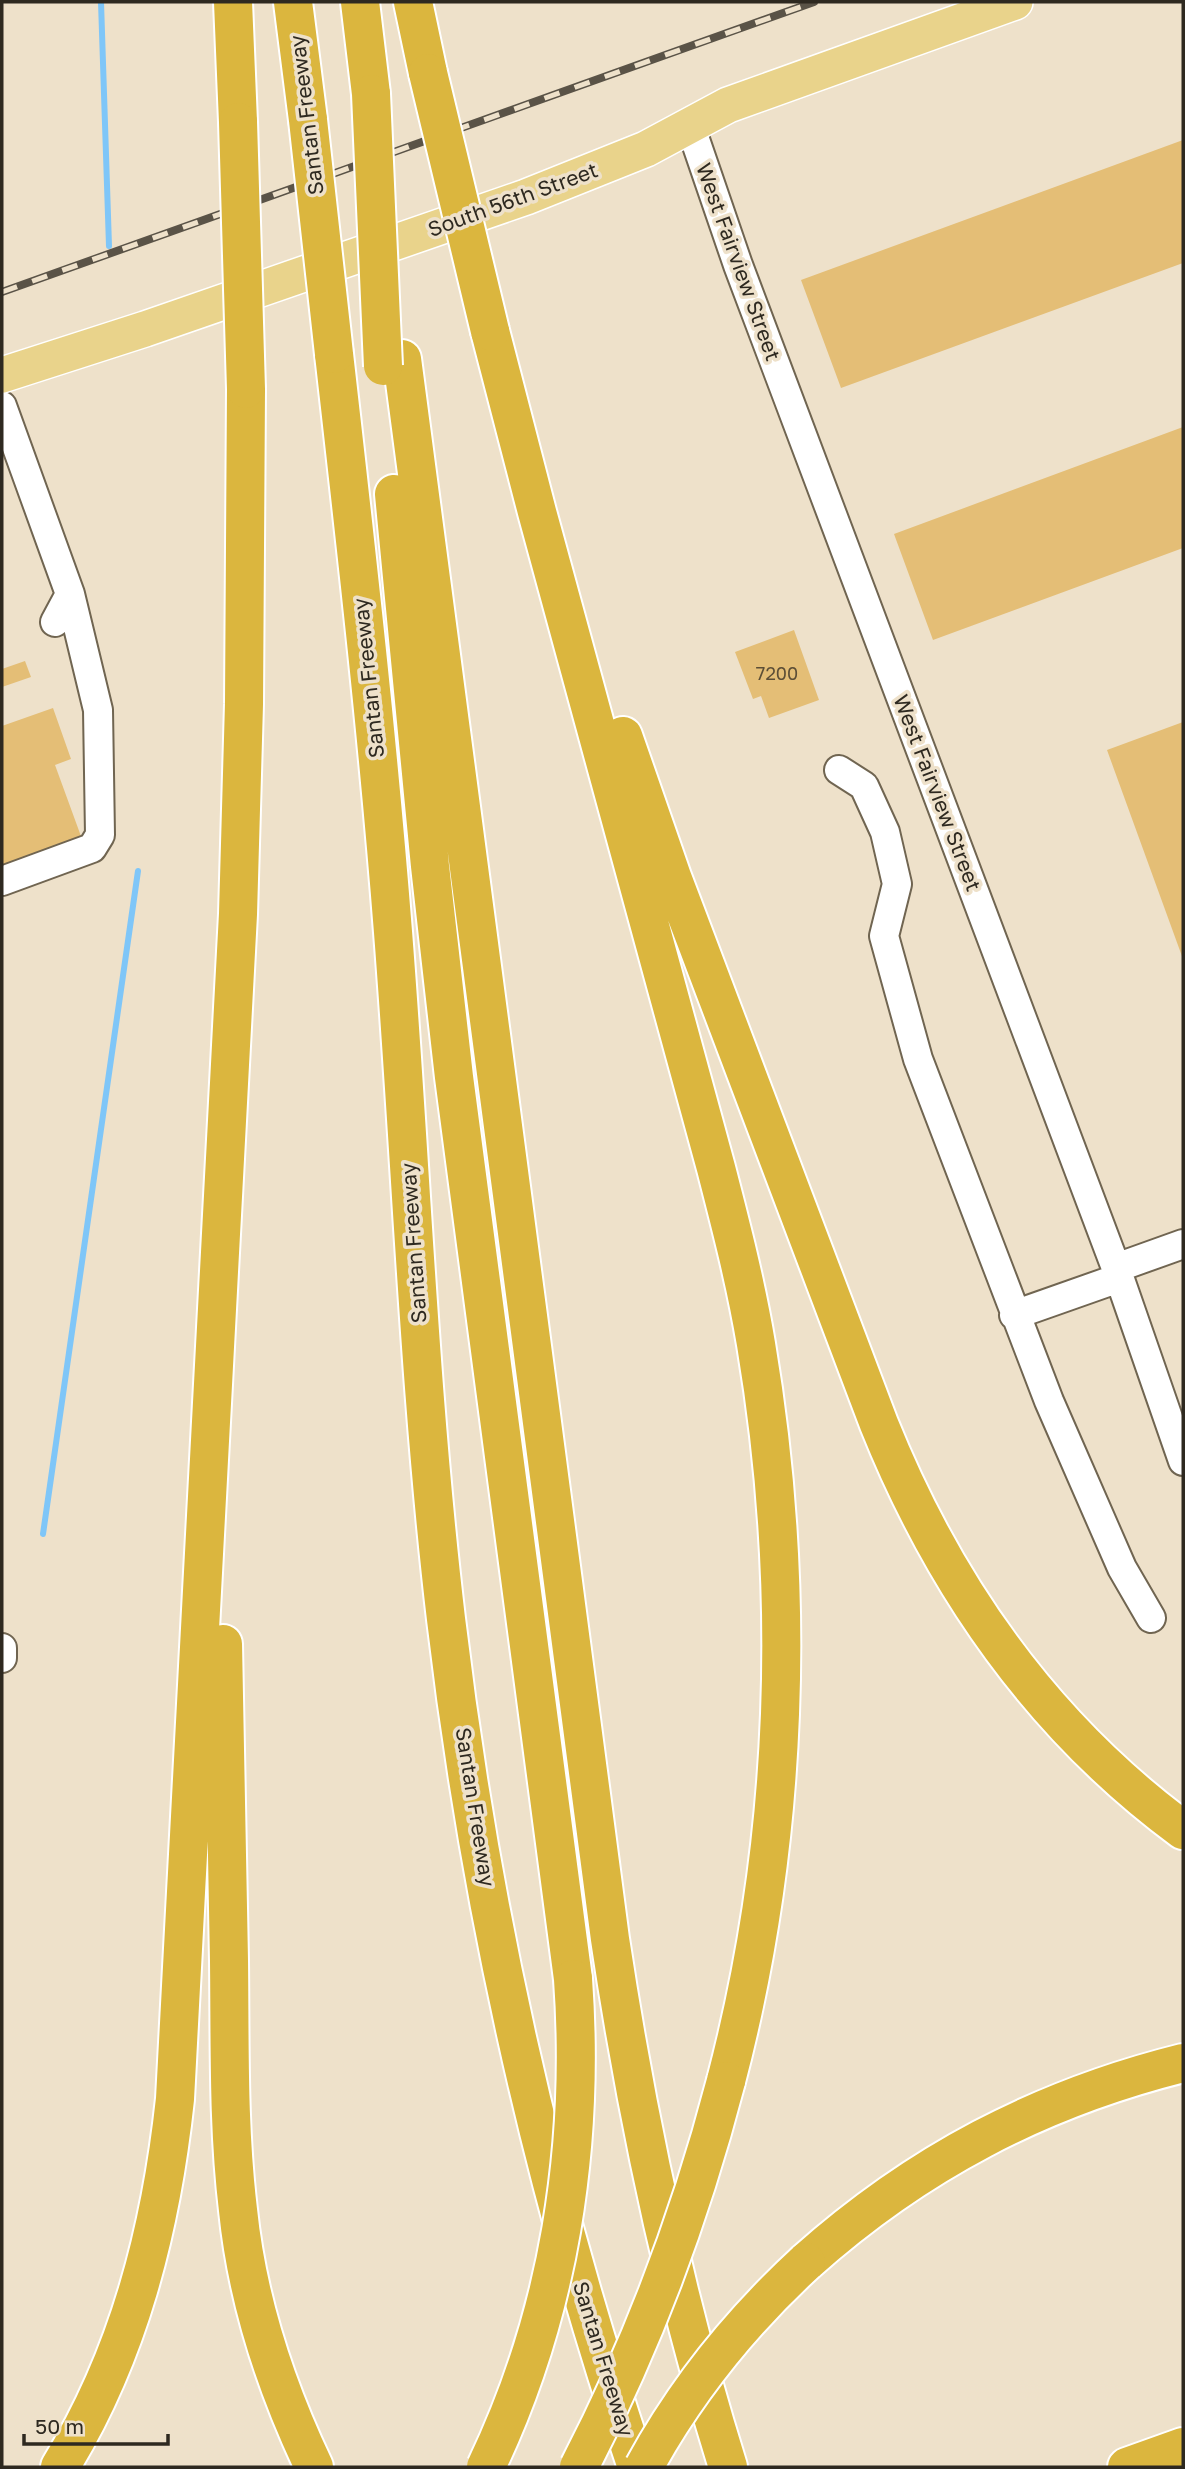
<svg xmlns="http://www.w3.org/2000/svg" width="1185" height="2469" viewBox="0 0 1185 2469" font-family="'Golos Text',sans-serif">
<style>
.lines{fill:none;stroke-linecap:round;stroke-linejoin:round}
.stream{stroke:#7fc6f8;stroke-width:6}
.building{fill:#e4be76}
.minor-casing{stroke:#706551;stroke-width:32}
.major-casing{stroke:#fff;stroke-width:38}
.highway-casing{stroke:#fff;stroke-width:42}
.minor{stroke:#fff;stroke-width:28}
.major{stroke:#e9d38b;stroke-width:35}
.highway{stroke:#dbb63e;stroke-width:38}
.rail-casing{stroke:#5a5347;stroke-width:8}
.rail{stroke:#eee1ca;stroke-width:5;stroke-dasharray:16;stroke-linecap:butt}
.highway-bridge-casing{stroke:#fff;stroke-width:42;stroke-linecap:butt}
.highway-bridge{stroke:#dbb63e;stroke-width:38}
.labels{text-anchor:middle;stroke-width:7;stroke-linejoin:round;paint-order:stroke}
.number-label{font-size:18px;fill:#5c4e36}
.street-label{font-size:21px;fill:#2e2920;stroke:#eee1ca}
</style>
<rect width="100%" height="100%" fill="#eee1ca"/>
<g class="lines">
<!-- stream -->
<path class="stream" d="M101,2L109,246
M43,1534L138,871"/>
</g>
<!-- building -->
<path class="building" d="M1183,140V263L841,388L801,280Z
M1183,427V548L933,640L894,534Z
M794,630L819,700L769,718L761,696L753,699L735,652Z
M25,661L31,677L2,687V669Z
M53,708L71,759L55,765L82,839L2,868V726Z
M1183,722V959L1107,750Z"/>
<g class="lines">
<defs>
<path id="minor" d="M690,125L738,265L1116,1268L1183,1461
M2,406L70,594L55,622
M839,770L864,786L885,832L897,884L884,936L918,1059L1049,1401L1122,1568L1151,1618
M2,881L92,848L100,835L98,710L70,594
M1116,1268L1183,1244
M1014,1315L1119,1278
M2,1648V1658"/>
<path id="major" d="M2,375L145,329L526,197L646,149L728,105L1015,2"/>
<path id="highway" d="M233,2L238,122
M293,2L308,120
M360,2L371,94
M413,2L428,73
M490,331L537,512L716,1168C731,1226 746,1284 756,1344C797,1588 789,1841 726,2081
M334,354C356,547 378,739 393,932C411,1161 419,1391 446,1619C480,1906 544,2193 637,2467
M402,359L610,1939C637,2118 674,2294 728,2467
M394,494L430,866L454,1077L573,1979
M623,736L672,877L879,1424C944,1586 1042,1726 1183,1830
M223,1644C225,1750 227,1855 229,1961C230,2044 228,2127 238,2210C247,2299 276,2387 314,2467
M806,2262C917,2163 1039,2099 1183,2063
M60,2467C129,2355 161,2229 175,2099L238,914L244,704L246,389
M1127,2467L1183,2447"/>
</defs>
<!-- minor casing -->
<use href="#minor" class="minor-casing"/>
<!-- major casing -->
<use href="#major" class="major-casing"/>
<!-- highway casing -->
<use href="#highway" class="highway-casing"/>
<!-- minor -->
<use href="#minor" class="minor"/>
<!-- major -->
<use href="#major" class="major"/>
<!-- highway -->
<use href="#highway" class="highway"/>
<defs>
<path id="rail" d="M2,292L814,2"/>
</defs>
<!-- rail casing -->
<use href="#rail" class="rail-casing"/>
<!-- rail -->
<use href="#rail" class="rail"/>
<defs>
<path id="highway-bridge" d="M428,73L490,331
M371,94L383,366
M308,120L334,354
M238,122L246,389
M486,2467C559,2315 585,2147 573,1979
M579,2467C643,2344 691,2215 726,2081
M644,2467C686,2390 742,2321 806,2262"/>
</defs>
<!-- highway-bridge casing -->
<use href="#highway-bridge" class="highway-bridge-casing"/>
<!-- highway-bridge -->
<use href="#highway-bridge" class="highway-bridge"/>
</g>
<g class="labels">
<!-- number labels -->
<g class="number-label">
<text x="777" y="680">7200</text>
</g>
<!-- street labels -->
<g class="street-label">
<text transform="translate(307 115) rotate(-97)" y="7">Santan Freeway</text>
<text transform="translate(513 200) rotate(-20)" y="7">South 56th Street</text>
<text transform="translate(738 262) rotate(70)" y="7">West Fairview Street</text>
<text transform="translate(369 678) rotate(-96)" y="7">Santan Freeway</text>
<text transform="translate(937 793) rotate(69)" y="7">West Fairview Street</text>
<text transform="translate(414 1243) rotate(-94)" y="7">Santan Freeway</text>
<text transform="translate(475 1807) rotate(81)" y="7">Santan Freeway</text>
<text transform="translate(603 2359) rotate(73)" y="7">Santan Freeway</text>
</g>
</g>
<!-- border -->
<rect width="1185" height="2469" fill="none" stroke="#2e2920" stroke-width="7"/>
<!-- scale -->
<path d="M24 2434v10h144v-10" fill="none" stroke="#2e2920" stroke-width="3.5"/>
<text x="35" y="2434" font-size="21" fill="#2e2920" stroke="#eee1ca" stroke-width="5" paint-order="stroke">50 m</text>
</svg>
